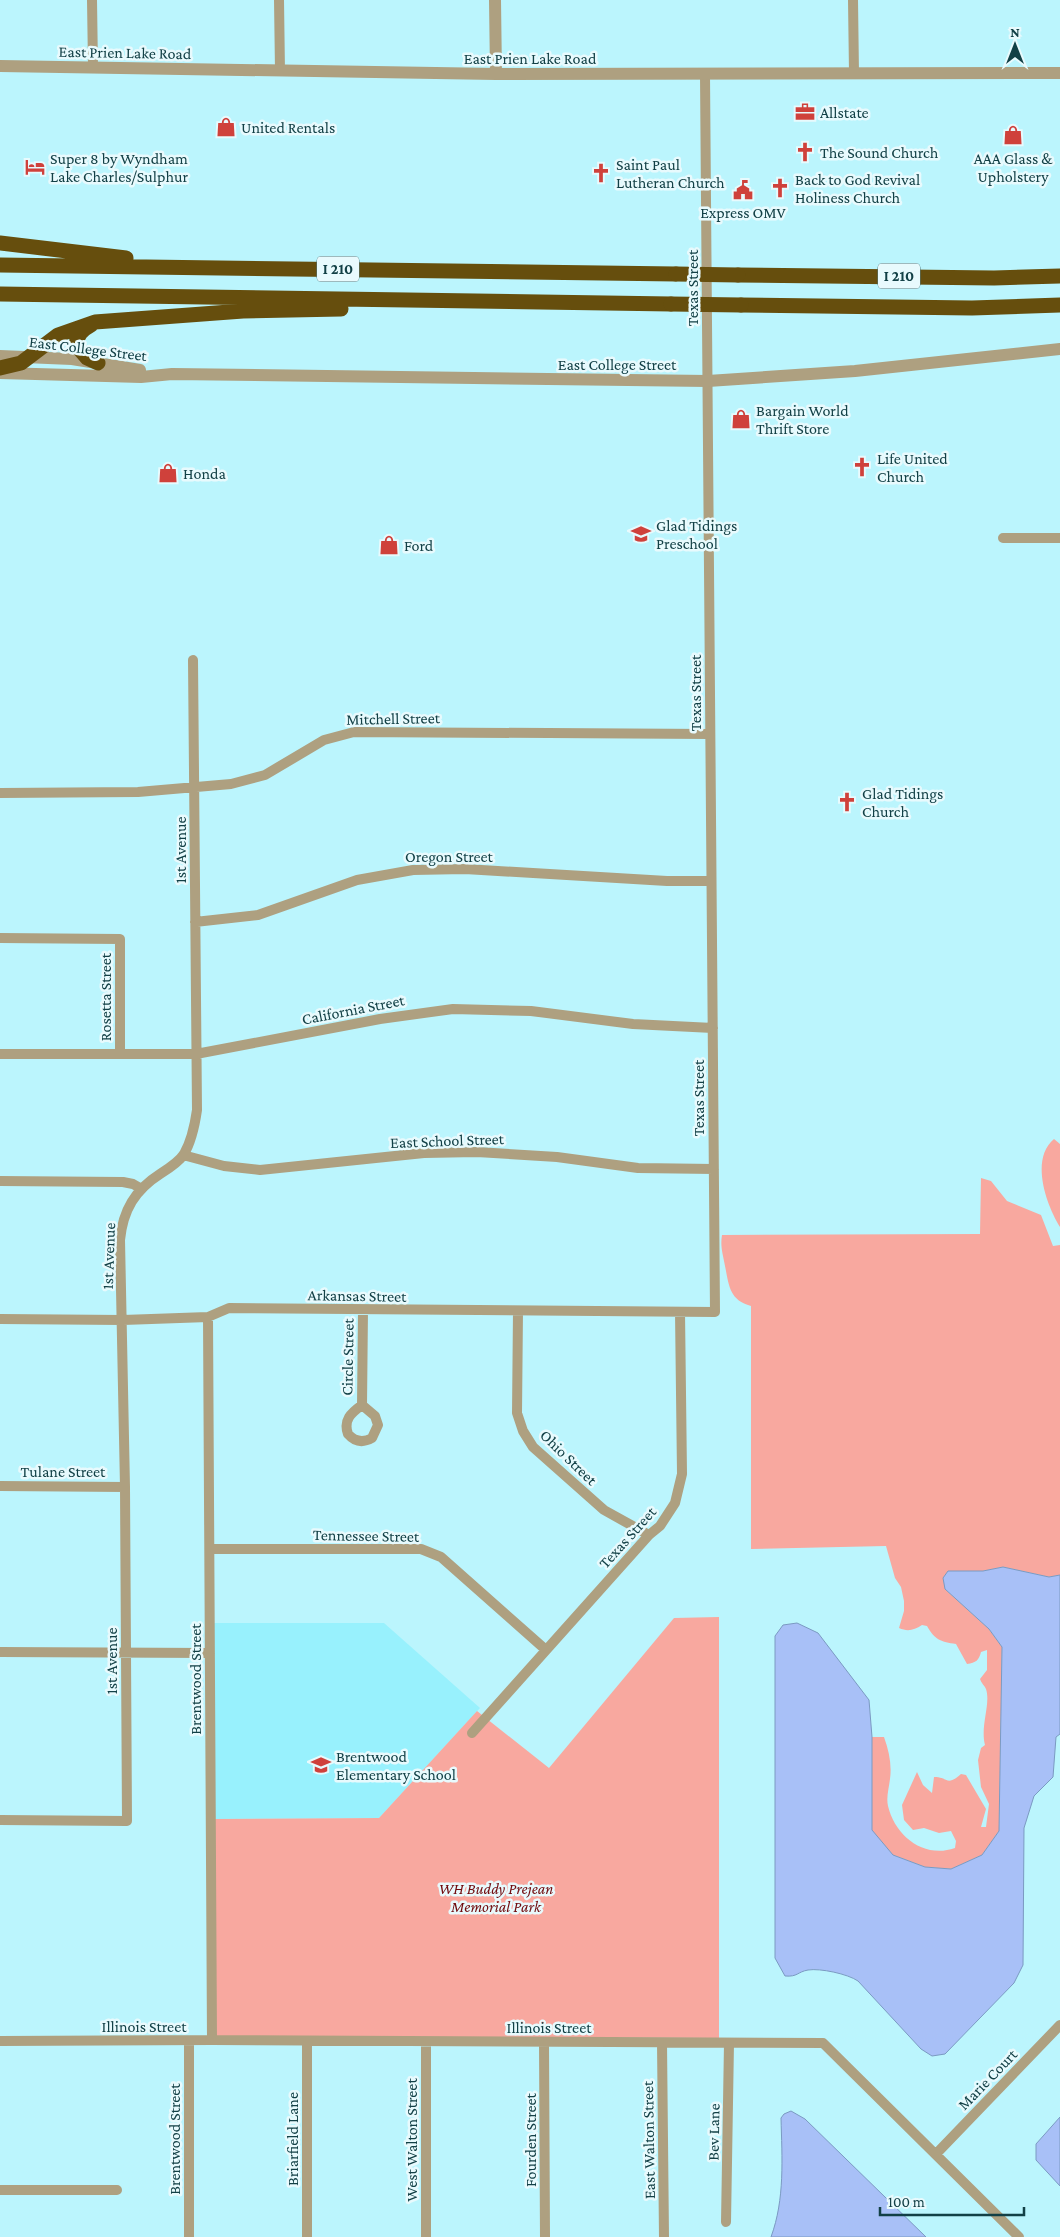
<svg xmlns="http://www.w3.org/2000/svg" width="1060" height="2237" viewBox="0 0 1060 2237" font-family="'Crimson Pro',serif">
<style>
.built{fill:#98f1fd}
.green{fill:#f8a89f}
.water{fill:#a8c0f7;stroke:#7b9ac2}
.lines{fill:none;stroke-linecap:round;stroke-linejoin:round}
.minor{stroke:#aea080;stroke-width:10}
.tertiary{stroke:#aea080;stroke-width:12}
.motorway{stroke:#664e0d;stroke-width:15}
.motorway-bridge{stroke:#664e0d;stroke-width:15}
.labels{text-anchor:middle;stroke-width:5;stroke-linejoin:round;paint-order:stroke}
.shield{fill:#e8fafd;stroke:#52787d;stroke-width:1}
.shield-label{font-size:15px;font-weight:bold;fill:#124046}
.street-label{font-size:16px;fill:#124046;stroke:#e8fafd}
.poi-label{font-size:16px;fill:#124046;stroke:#e8fafd;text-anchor:start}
.park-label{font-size:16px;font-style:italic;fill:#710b0e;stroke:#e8fafd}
</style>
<rect width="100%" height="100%" fill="#bbf5fd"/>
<!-- built -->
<path class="built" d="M213,1623H384L480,1708L379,1818L215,1819Z"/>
<!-- green -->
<path class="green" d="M1054,1139L1060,1144V1227C1046,1204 1030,1159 1054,1139Z
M981,1178L991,1181L1007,1201L1041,1215L1053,1246L1060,1245V1575L1049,1577L1003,1567L983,1571H948L945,1589L989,1629L1002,1647L999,1831L982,1855L951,1869L925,1867L893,1855L872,1831V1737H884C889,1751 892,1765 890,1779C889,1788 886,1797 888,1806C895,1836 924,1859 955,1848L956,1841L951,1831L939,1833L924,1828L913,1830L904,1820L902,1805L917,1772L923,1785L932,1793L934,1777C949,1777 946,1787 961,1774L966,1775L986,1809L981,1827H986L989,1804L981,1787L978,1760L981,1748L985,1745C980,1726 991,1704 986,1689C985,1686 981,1683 980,1679L987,1670V1650L981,1652C979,1660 976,1663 967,1664L956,1644C941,1642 935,1640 927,1626L922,1625C914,1630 908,1632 899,1628L904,1611V1601L901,1587L895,1578L886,1546L751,1549V1306C729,1300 729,1285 725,1266C723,1254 720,1247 722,1235L980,1234Z
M719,1617V2038L215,2036V1819L379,1818L477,1711L549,1768L674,1618Z"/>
<!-- water -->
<path class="water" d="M1003,1567L1049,1577L1060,1575V1734L1056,1737L1053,1777L1034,1796L1024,1828L1023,1965L1014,1983L945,2054L932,2056L921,2049L858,1981C848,1974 820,1968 808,1970C797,1972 798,1977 785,1976L775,1958V1636L783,1625L797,1623L818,1633L869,1700L872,1737V1830L893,1855L925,1867L951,1869L982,1855L999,1831L1002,1647L989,1629L945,1589L943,1578L948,1571H983Z
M791,2111L805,2119L926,2237H771C785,2199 782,2158 781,2118L784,2114Z
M1060,2117V2186L1036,2160V2144Z"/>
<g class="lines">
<!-- minor -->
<path class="minor" d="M92,0L93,67
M279,0L280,71
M853,0L854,73
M1003,538H1060
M0,793L138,792L231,784L265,775L324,740L354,732L710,734
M195,922L258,915L357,880L413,870L465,869L667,881H711
M0,938L120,939V1054
M0,1054H196L380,1019L453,1009L531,1011L633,1024L713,1028
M183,1155L224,1166L260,1170L424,1153L477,1152L557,1157L638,1168L714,1169
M0,1181L123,1182L133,1184L140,1188
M518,1311L517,1413L523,1431L533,1447L604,1510L649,1535
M208,1317L212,2040
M0,1319L123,1320L208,1317L229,1308L715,1312L705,75
M362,1405L375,1416L378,1425L372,1438C363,1443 355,1442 348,1434C343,1420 351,1413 362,1405Z
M362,1405L363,1310
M0,1486L125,1487
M210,1549H421L441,1557L546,1650
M0,1652L210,1653
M472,1733L649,1535L660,1526L675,1503L682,1474L680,1312
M0,1820L127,1821L125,1487L120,1240C123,1210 135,1190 160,1174C168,1169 179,1162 184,1154C191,1142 195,1124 197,1110L193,660
M0,2041L212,2040L823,2043L1019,2237
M426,2042V2237
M544,2042L545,2237
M662,2043L664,2237
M936,2154L1060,2025
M0,2190H117
M726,2222L729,2043
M189,2237V2041
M307,2237V2041"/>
<!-- tertiary -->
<path class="tertiary" d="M495,0L496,74
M0,66L496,74L1060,73
M0,356L72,359L140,370
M0,373L141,377L172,374L708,381L855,371L1060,349"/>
<!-- motorway -->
<path class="motorway" d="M0,243L126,258
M0,265L676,274
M738,275L994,278L1060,276
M0,294L671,304
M741,305L972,308L1060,305
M91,325C82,330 77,335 76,345L87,358L98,363
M0,368L21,363L58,335L95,322L243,311L341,309"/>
<!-- motorway-bridge -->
<path class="motorway-bridge" d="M676,274L738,275
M671,304L741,305"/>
</g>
<!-- icons -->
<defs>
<symbol id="office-bare" viewBox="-9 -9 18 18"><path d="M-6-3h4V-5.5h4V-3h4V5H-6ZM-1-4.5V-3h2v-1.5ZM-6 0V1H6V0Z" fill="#cf413b" stroke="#e8fafd" stroke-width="2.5" paint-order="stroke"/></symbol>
<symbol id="shop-bare" viewBox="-9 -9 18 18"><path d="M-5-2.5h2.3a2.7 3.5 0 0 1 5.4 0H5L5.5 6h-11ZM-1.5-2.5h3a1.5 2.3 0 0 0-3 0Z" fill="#cf413b" stroke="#e8fafd" stroke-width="2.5" paint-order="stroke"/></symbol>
<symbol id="church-bare" viewBox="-9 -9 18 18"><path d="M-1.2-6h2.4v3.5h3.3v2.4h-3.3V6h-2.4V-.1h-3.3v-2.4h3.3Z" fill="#cf413b" stroke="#e8fafd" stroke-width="2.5" paint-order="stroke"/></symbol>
<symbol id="hotel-bare" viewBox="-9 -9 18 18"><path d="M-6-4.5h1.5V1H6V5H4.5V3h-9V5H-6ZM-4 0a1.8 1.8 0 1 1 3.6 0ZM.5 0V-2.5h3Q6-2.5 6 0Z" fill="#cf413b" stroke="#e8fafd" stroke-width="2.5" paint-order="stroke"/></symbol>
<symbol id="civic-bare" viewBox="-9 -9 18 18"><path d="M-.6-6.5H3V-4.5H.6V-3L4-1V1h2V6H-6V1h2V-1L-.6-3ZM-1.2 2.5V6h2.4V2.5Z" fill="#cf413b" stroke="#e8fafd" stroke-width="2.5" paint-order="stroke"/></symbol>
<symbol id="school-bare" viewBox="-9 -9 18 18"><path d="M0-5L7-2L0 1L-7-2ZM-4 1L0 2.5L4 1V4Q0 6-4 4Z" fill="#cf413b" stroke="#e8fafd" stroke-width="2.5" paint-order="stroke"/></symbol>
</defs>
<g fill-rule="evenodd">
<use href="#office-bare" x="791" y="98" width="28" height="28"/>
<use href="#shop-bare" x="212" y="113" width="28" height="28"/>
<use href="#shop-bare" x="999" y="121" width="28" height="28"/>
<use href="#church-bare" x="791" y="138" width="28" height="28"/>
<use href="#hotel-bare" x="21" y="153" width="28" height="28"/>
<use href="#church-bare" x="587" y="159" width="28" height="28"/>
<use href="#church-bare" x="766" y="174" width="28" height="28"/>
<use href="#civic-bare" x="729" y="176" width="28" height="28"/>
<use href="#shop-bare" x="727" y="405" width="28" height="28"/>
<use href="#church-bare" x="848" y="453" width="28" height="28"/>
<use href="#shop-bare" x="154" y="459" width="28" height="28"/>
<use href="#school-bare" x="627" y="520" width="28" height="28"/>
<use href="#shop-bare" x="375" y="531" width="28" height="28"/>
<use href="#church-bare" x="833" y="788" width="28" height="28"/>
<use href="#school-bare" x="307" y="1751" width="28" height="28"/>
</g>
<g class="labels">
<!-- shield labels -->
<g class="shield">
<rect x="317" y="256.5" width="42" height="25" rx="4"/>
<rect x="878" y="263.5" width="42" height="25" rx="4"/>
</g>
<g class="shield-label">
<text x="338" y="274">I 210</text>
<text x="899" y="281">I 210</text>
</g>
<!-- street labels -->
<g class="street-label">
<text transform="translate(125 52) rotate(1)" y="6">East Prien Lake Road</text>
<text x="530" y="64">East Prien Lake Road</text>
<text transform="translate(692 288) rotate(-90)" y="6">Texas Street</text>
<text transform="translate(88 348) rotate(7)" y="6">East College Street</text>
<text x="617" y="370">East College Street</text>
<text transform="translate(695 693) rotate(-90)" y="6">Texas Street</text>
<text transform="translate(393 718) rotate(-1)" y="6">Mitchell Street</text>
<text transform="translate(180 850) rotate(-90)" y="6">1st Avenue</text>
<text x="449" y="862">Oregon Street</text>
<text transform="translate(105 997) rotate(-90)" y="6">Rosetta Street</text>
<text transform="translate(353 1009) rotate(-11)" y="6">California Street</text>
<text transform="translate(698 1098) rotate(-90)" y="6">Texas Street</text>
<text transform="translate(447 1140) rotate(-2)" y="6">East School Street</text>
<text transform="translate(108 1256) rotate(-88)" y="6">1st Avenue</text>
<text transform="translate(357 1295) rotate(1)" y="6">Arkansas Street</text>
<text transform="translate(347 1357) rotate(-89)" y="6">Circle Street</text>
<text transform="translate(569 1457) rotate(44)" y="6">Ohio Street</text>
<text x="63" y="1477">Tulane Street</text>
<text transform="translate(366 1535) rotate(1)" y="6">Tennessee Street</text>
<text transform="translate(627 1537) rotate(-48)" y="6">Texas Street</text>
<text transform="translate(111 1661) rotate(-90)" y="6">1st Avenue</text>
<text transform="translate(195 1679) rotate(-90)" y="6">Brentwood Street</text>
<text x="144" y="2032">Illinois Street</text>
<text x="549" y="2033">Illinois Street</text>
<text transform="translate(987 2079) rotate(-46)" y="6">Marie Court</text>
<text transform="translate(713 2132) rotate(-89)" y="6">Bev Lane</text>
<text transform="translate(174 2139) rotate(-90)" y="6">Brentwood Street</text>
<text transform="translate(292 2139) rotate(-90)" y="6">Briarfield Lane</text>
<text transform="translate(411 2140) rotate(-90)" y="6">West Walton Street</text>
<text transform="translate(530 2140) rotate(-90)" y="6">Fourden Street</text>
<text transform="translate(648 2140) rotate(-91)" y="6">East Walton Street</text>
</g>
<!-- poi labels -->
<g class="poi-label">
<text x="820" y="118">Allstate</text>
<text x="241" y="133">United Rentals</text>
<text x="820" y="158">The Sound Church</text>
<text x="50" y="164">Super 8 by Wyndham<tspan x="50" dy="18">Lake Charles/Sulphur</tspan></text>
<text x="1013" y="164" text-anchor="middle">AAA Glass &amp;<tspan x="1013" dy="18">Upholstery</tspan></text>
<text x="616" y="170">Saint Paul<tspan x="616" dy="18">Lutheran Church</tspan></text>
<text x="795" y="185">Back to God Revival<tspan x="795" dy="18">Holiness Church</tspan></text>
<text x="743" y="218" text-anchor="middle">Express OMV</text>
<text x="756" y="416">Bargain World<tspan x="756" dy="18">Thrift Store</tspan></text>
<text x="877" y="464">Life United<tspan x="877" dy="18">Church</tspan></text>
<text x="183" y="479">Honda</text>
<text x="656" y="531">Glad Tidings<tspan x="656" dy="18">Preschool</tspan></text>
<text x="404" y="551">Ford</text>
<text x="862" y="799">Glad Tidings<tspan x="862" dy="18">Church</tspan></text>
<text x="336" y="1762">Brentwood<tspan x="336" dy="18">Elementary School</tspan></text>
</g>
<!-- park labels -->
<g class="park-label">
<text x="496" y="1894">WH Buddy Prejean<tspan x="496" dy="18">Memorial Park</tspan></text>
</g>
</g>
<!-- north arrow -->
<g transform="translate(1015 45)" stroke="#e8fafd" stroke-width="4" paint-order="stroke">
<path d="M0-4L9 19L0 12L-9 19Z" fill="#124046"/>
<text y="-8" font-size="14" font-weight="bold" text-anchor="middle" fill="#124046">N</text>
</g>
<!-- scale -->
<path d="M880 2207v8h144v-8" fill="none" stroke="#124046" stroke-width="2.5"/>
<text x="888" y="2207" font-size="15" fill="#124046" stroke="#e8fafd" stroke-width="4" paint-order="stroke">100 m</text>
</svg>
